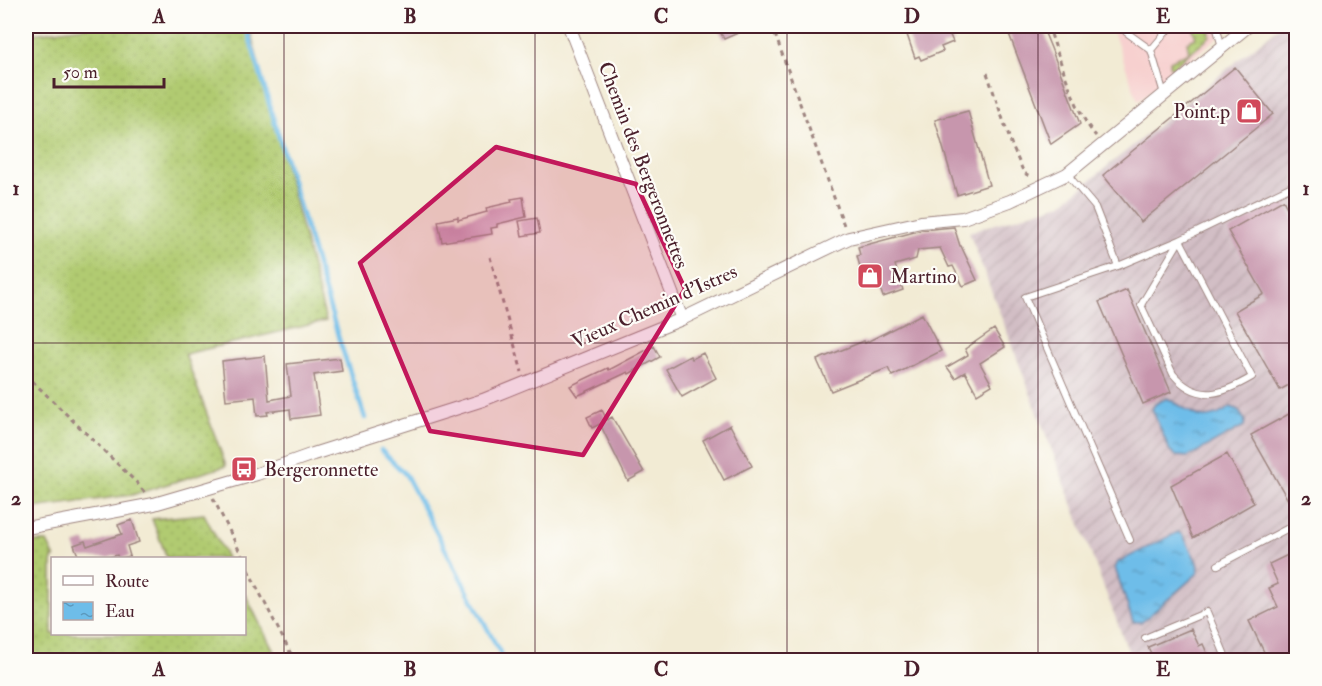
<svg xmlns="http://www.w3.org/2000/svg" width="1322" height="686" viewBox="0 0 1322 686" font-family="'IM FELL Double Pica',serif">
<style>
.built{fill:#f7d0cf}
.industrial{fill:url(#industrial-furrows)}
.grass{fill:url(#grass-dots);stroke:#7e754e;stroke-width:1.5}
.water{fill:url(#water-ripples);stroke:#5c6e8a;stroke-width:1.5}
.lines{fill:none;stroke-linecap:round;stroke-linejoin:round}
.stream{stroke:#6ebde9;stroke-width:4.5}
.building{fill:#c796ad}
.service-casing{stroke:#9e8580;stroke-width:8}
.minor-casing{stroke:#9e8580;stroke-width:14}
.path{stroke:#9e8580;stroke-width:3;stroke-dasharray:4.5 4.5;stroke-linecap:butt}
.service{stroke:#fff;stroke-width:6}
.minor{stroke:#fff;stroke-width:12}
.marked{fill:#c2185b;fill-opacity:0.2;stroke:#c2185b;stroke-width:4.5;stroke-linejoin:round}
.grid{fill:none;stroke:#4a1f2b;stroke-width:1.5;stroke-opacity:0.55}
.labels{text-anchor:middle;stroke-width:4.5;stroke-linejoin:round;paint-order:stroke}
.poi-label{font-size:20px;fill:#4a1f2b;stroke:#fdfcf7;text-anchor:start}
.street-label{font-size:20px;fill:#4a1f2b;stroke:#fdfcf7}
.neatline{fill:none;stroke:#4a1f2b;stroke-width:2}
.grid-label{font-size:20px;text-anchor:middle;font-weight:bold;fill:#4a1f2b}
</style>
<defs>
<pattern id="industrial-furrows" width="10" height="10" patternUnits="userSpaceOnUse" patternTransform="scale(1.5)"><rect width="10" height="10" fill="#d2bec5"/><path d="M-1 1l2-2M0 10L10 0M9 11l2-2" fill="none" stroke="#b6a3a9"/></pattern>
<pattern id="grass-dots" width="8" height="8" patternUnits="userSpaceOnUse" patternTransform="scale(1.5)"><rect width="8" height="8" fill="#b1cb71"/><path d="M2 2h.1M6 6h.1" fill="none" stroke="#9aae62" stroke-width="1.8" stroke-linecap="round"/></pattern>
<pattern id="water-ripples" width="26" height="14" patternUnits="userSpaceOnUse" patternTransform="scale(1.5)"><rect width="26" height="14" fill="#6ebde9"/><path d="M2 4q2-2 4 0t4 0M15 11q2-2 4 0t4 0" fill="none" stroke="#5c99bd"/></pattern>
</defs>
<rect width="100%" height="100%" fill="#fdfcf7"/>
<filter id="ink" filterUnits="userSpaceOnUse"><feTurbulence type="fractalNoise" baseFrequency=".0167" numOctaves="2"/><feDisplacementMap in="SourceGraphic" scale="12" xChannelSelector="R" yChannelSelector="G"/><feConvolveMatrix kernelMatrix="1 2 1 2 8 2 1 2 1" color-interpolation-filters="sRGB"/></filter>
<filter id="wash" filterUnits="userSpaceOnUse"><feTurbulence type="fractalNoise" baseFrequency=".008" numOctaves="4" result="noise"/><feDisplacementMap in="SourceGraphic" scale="24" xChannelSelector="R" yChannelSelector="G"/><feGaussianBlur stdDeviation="1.35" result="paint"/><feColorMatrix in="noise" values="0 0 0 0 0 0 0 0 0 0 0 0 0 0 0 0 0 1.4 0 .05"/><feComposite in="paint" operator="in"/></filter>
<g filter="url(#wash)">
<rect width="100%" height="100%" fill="#f2ebd4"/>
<!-- built -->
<path class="built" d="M1111,26H1232L1138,101Z"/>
<!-- industrial -->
<path class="industrial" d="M1280,26H1296V660H1124L1130,656L969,232L1061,204Z"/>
<!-- grass -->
<path class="grass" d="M91,26H249L326,321L185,354L226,466L132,495L26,509V35Z
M1192,26H1209L1210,36L1172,68L1169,66L1170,61L1189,52L1187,42L1196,38Z
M204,514L227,558H167L152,519Z
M26,542H47L55,558H52V634H244L245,594L278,660H26Z"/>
<!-- water -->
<path class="water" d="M1167,398C1194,412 1201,428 1231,407L1237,409L1245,420L1244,426L1188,457L1176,456L1170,451L1152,409L1155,404Z
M1178,532L1183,535L1199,566L1198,573L1142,622H1133L1115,568L1118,562Z"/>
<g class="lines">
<!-- stream -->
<path class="stream" d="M246,26L339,339L365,418
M381,450L406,475L504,660"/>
</g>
<g id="blocks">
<!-- building -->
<path class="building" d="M717,26H754L724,39Z
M904,26H946L953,42L941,47L943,51L921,60L919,56L915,58Z
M1006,26H1042L1051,48L1080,124L1051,144Z
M1235,67L1273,114L1141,222L1103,175Z
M968,111L989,185L957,195L935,120Z
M523,197L526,217L497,224V227L491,228L492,234L442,242L438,221L458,217V220L487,212L486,208L512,202L511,199Z
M1283,200L1296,225V381L1280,390L1235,311L1264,294L1228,231Z
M537,218L540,233L522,236L519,221Z
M954,227L960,246H961L977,280L963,286L953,266L949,267L940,248L918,250L916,259L895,265L903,290L883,297L874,270L862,274L857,256L860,255L858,247L922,230Z
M1127,290L1171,392L1143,404L1099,302Z
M922,314L941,351L892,376L888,368L831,391L817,360L864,341L865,343Z
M994,329L1005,347L980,363L992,385L977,394L965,372L955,378L947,367L968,355L965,349Z
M654,346L660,357L629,374L628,372L577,396L570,386L608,368L609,370Z
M703,353L716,378L682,397L666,369L690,356L692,359Z
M265,356L269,400L291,396L287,364L340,358L342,371L314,375L320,415L291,419L290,409L267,412L268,415L257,416L255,397L226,400L222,361Z
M602,410L607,420L612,417L644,472L628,481L600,424L592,428L587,417Z
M1296,410V514L1251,435Z
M730,425L752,466L724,480L703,440Z
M1227,454L1254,503L1193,538L1171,485Z
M132,520L139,542L127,546L130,556L122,558H118L117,555L108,558H79L74,545L85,541L87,546L122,534L118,525Z
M1296,551V600L1292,602L1296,611V660H1268L1249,621L1278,607L1269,588L1278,584L1269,564Z
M1191,629L1199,646L1203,644L1208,655L1203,657L1205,660H1154L1148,647Z"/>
</g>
</g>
<g filter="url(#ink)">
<use href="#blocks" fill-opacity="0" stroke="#9e8580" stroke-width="1.5"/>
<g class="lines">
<defs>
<path id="service" d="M1124,26L1126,32L1151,50
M1216,26L1222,47
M1164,94L1151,50L1171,26
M1067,174L1095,207L1118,266L1180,240L1252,377C1223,394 1198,404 1173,374L1141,305L1180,240L1296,184
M1118,266L1025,297L1130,540
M1218,565L1296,524
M1145,638L1207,612L1227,660"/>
<path id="minor" d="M569,26L682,319
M26,528L154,504L257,474L313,454L483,400L682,319L849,238L921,222L963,218L1010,201L1067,174L1248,26"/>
</defs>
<!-- service casing -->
<use href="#service" class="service-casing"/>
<!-- minor casing -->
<use href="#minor" class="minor-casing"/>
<!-- path -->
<path class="path" d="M772,26L845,228
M1048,26C1060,58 1074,111 1096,136
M987,73L1012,146L1024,173L1032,177
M490,257L522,372
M26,375L137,483L145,493
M213,498L243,558
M244,562L294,660"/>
<!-- service -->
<use href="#service" class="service"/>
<!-- minor -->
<use href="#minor" class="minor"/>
</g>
</g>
<!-- marked area -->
<path class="marked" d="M496,147L636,184L685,289L583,455L430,431L360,263Z"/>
<!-- grid -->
<path class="grid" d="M284,26V660M535,26V660M787,26V660M1038,26V660M26,343H1296"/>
<!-- icons -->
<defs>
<symbol id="shop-square" viewBox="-11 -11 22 22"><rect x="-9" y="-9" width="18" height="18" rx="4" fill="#d1495b" stroke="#fdfcf7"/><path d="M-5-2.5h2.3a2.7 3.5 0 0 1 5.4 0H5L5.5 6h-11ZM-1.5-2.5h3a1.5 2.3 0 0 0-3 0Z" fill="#fff"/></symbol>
<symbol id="bus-square" viewBox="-11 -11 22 22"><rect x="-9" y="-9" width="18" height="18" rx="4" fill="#d1495b" stroke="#fdfcf7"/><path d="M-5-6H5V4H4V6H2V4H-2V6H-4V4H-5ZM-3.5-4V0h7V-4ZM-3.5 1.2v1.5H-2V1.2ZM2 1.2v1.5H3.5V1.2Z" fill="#fff"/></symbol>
</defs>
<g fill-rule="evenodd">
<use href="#shop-square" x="1234" y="96" width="30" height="30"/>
<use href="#shop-square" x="855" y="261" width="30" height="30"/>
<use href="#bus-square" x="229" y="454" width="30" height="30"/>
</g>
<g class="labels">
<!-- poi labels -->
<g class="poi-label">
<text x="1230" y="118" text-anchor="end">Point.p</text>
<text x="890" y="283">Martino</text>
<text x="264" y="476">Bergeronnette</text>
</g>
<!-- street labels -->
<g class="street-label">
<text transform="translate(644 165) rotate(69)" y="7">Chemin des Bergeronnettes</text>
<text transform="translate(654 306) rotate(-24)" y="7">Vieux Chemin d'Istres</text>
</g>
</g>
<!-- margin -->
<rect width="1322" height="686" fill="none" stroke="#fdfcf7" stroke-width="66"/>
<!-- legend -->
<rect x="51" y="557" width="195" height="78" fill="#fdfcf7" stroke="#b5a4a5" stroke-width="1.5"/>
<rect x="63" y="576" width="30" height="9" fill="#ffffff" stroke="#b5a4a5" stroke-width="1.5"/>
<text x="105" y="587" font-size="18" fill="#4a1f2b">Route</text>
<rect x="63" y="602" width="30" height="18" fill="url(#water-ripples)" stroke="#b5a4a5" stroke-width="1.5"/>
<text x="105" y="617" font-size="18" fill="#4a1f2b">Eau</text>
<!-- scale -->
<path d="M54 78v9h110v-9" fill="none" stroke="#4a1f2b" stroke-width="3"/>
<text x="63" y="78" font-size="18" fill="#4a1f2b" stroke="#fdfcf7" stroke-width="4.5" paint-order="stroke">50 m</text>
<rect x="33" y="33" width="1256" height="620" class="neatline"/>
<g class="grid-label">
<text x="159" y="23">A</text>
<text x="410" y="23">B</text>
<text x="661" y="23">C</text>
<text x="912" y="23">D</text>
<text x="1163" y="23">E</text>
<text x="16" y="195">1</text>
<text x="1306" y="195">1</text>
<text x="16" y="505">2</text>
<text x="1306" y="505">2</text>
<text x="159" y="676">A</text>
<text x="410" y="676">B</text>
<text x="661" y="676">C</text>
<text x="912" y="676">D</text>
<text x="1163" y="676">E</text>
</g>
</svg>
